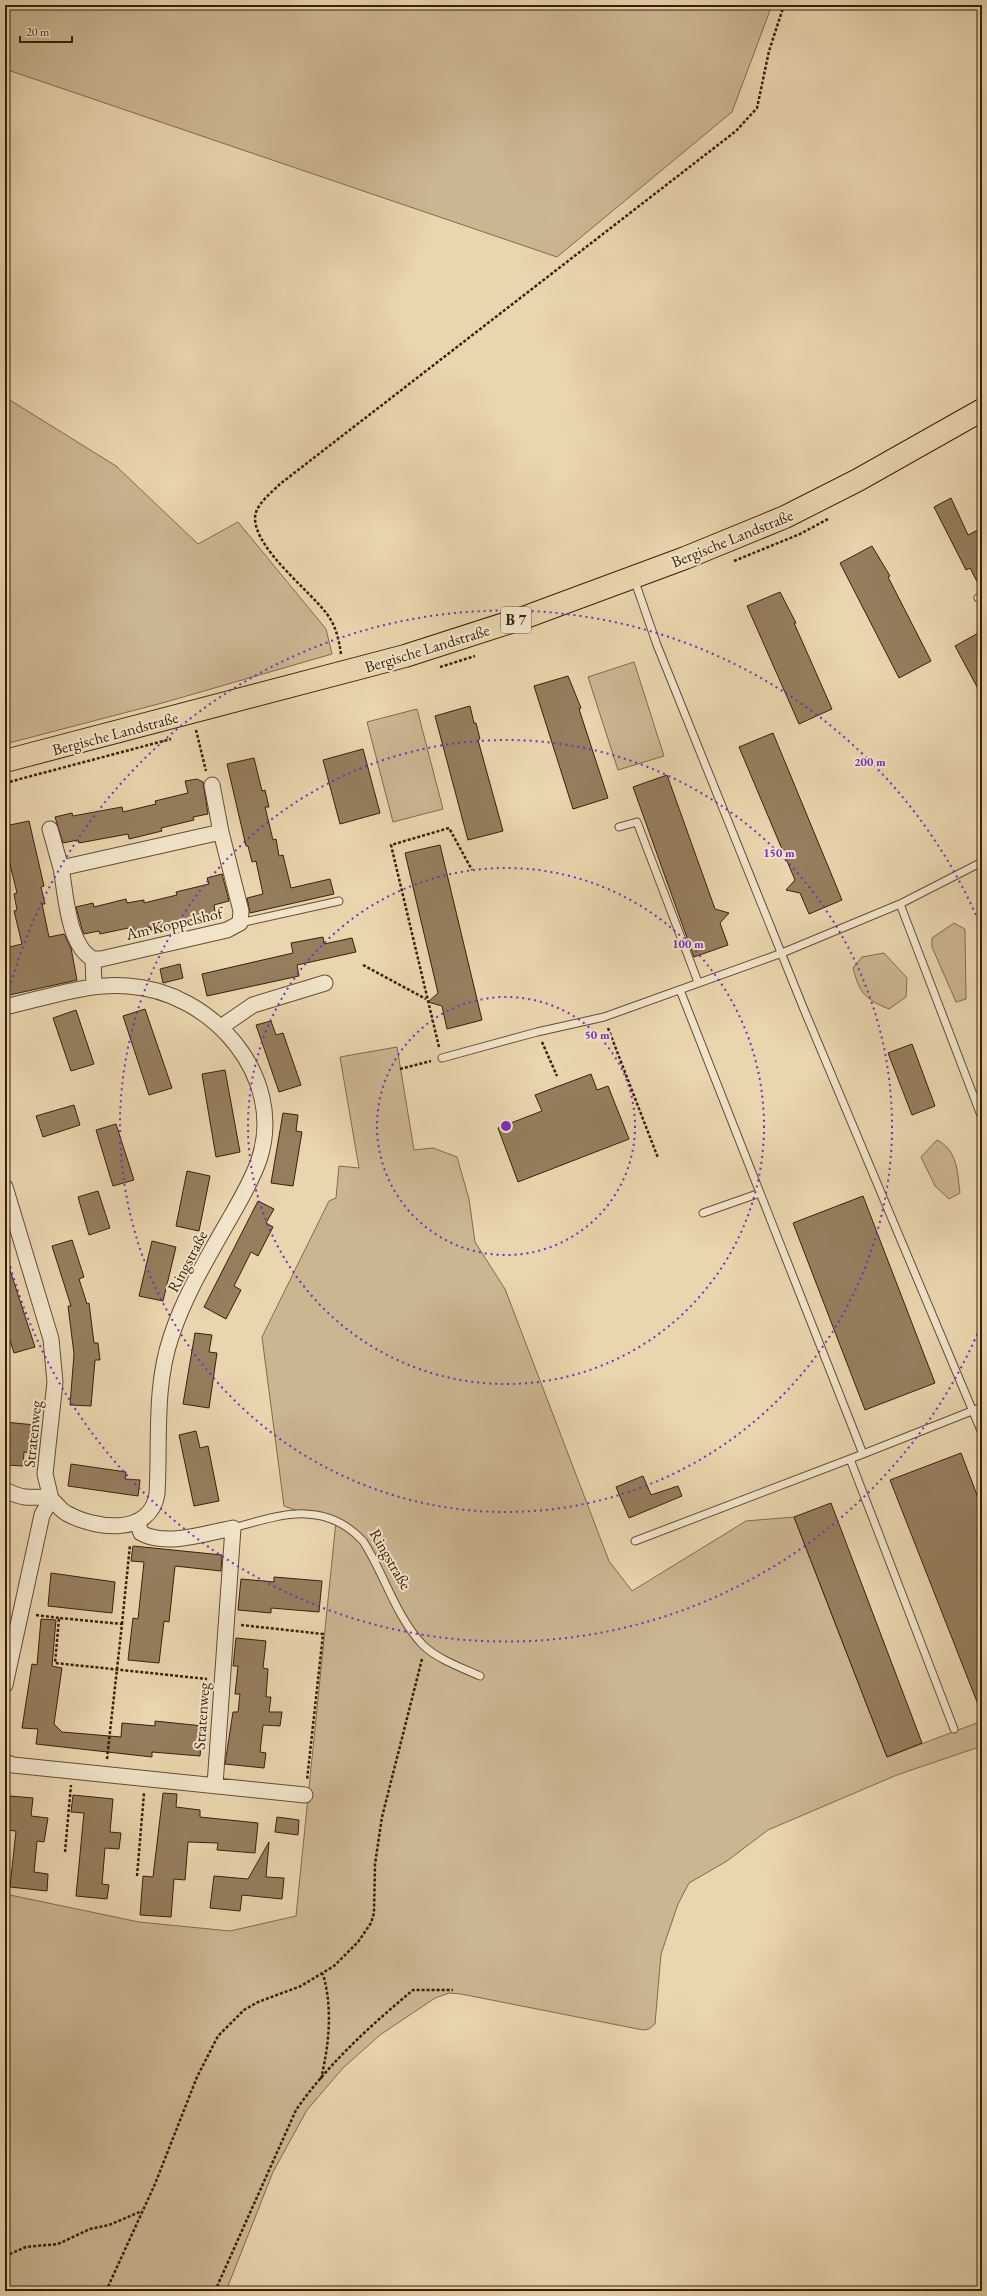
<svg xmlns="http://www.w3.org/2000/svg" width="987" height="2296" viewBox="0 0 987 2296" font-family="'EB Garamond',serif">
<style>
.green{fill:#cbb692;stroke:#826a4d}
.building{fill:#957e5e;stroke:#3a1f08}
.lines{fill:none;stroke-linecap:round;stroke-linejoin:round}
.lane-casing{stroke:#664c32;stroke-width:9}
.street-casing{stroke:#664c32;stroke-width:17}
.primary-casing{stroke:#3a1f08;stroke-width:24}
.path{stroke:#3a1f08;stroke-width:2.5;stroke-dasharray:3 2;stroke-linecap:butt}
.lane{stroke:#f1e4ca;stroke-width:7}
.street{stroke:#f1e4ca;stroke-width:15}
.primary{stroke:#e9d5ae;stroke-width:22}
.ring{fill:none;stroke:#7b2cbf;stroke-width:2;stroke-dasharray:2 4}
.labels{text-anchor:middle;stroke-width:4;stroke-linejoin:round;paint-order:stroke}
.shield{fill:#f1e4ca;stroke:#715a42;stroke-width:1}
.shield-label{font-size:15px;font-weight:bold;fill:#3a1f08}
.street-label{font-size:16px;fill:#3a1f08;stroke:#f1e4ca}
.centre{fill:#7b2cbf;stroke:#f1e4ca;stroke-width:2}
.ring-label{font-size:12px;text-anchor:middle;font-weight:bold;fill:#7b2cbf;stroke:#f1e4ca;stroke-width:4;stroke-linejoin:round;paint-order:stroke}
</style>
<rect width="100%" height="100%" fill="#e9d5ae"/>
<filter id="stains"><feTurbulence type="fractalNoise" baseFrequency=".005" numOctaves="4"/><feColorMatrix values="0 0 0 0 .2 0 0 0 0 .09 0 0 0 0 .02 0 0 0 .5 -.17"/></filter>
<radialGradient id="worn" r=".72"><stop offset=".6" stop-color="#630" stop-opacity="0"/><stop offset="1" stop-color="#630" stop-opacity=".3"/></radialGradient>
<!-- green -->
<path class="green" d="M5,5H772L732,112L557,257L5,69Z
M5,397L116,466L198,544L238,522L326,629L332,654L166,702L5,744Z
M634,662L664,756L618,770L588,677Z
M417,709L443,809L393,822L367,722Z
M954,923L965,929L966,999L956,1002L932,947V938Z
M884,953L907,978L906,997L889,1009C865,999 860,994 853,968L862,957Z
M397,1047L414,1150L433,1148L457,1157L469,1199L475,1242L505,1289L609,1561L632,1591L746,1521L794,1517L887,1757L982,1721V1746L897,1775L768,1830L727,1861L689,1883L678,1904L661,1954L655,2024L649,2029L643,2030L461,1994L449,1993L435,1998L380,2035L343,2068L307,2110L273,2172L226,2291H5V1894L139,1922L230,1931L296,1916L336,1521L361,1542L386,1587L377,1556L356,1531L328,1515L298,1511L284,1506L262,1337L329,1201L336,1198L339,1166L359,1168L340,1057Z
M937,1140C958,1151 957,1171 960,1193L949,1199L935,1186L921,1157Z"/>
<!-- building -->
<path class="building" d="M951,498L968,535L982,528V591L970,568L966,570L934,507Z
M872,546L890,576L888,577L931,661L899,678L840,563Z
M780,592L796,623H794L832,709L799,724L747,606Z
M982,631V696L955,646Z
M568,676L581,708L579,709L608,798L573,809L534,686Z
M470,706L474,723H476L480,739L478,740L503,831L468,840L435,716Z
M773,733L842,900L809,914L800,893L786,890L795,880L739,747Z
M363,749L380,813L340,824L323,760Z
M254,758L262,791L265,790L269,807H265L273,840L276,839L279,856L283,855L291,888L330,879L334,894L250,913L247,898L263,894L256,861L252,862L248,846H246L227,764Z
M667,775L715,909L729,913L720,923L728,945L694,957L633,787Z
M197,779L203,782L208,814L193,817L194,820L161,828L162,831L129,839L128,834L79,843L78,840L63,843L55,817L72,813L73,816L122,807L123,812L156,804L155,801L188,793L185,781Z
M29,821L44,886L41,887L45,904H42L49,937L64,934L71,948L77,980L5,996V948L22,944L14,911L17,910L14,894L17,893L9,860L5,861V826Z
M440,845L482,1020L447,1029L442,1006L428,1002L438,993L405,853Z
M222,874L229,901L214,905L215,912L151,930L150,927L134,931L133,927L100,934L99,931L84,934L82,929L76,907L93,903L94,907L126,899L127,903L144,900V903L177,895L176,892L209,884L207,878Z
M323,937L324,944L352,938L356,952L297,965L299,976L207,996L202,974L293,953L291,943Z
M180,964L183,978L163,983L160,969Z
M145,1009L172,1088L149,1095L123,1016Z
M76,1010L94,1064L71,1071L53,1018Z
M271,1021L276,1035L283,1033L301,1085L279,1092L256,1025Z
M912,1044L935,1106L912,1115L888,1053Z
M225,1070L240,1152L216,1157L202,1074Z
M591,1074L597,1090L608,1086L629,1139L518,1182L498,1128L542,1111L535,1095Z
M74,1105L80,1125L43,1137L36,1116Z
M283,1113L298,1115L296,1131L302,1132L293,1186L271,1183Z
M116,1124L134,1180L113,1186L96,1130Z
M187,1171L210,1176L199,1231L176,1226Z
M98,1191L110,1228L89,1235L78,1197Z
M863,1196L935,1383L865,1410L793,1223Z
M258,1201L274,1209L266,1223L273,1227L258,1256L251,1252L234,1286L241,1290L226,1319L204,1307Z
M72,1240L84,1277L79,1279L87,1304L89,1303L94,1343H98L100,1360H95L91,1406L70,1405L74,1354L68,1306H71L52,1246Z
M152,1241L176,1247L163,1301L139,1296Z
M8,1264L35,1347L14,1353L5,1325V1265Z
M195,1333L212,1335L209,1352L217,1353L209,1408L183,1404Z
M5,1422L35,1425L33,1453L24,1452L23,1466L5,1465Z
M196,1431L200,1448L208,1446L219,1501L194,1506L179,1435Z
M961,1453L982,1508L981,1712L890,1480Z
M71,1464L126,1472L125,1479L140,1480L138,1496L68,1486Z
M643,1476L651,1495L678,1486L682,1496L629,1518L616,1487Z
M831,1503L922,1743L887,1757L794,1517Z
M133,1546L222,1555L221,1571L175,1566L169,1622L164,1621L159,1663L128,1660L133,1618L138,1619L144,1562L131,1561Z
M51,1573L115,1582L112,1613L48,1606Z
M274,1577L322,1581L319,1612L271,1608V1613L238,1610L241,1579L274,1582Z
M41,1619L56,1620L52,1666L62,1668L54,1724L62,1732L121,1737L122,1723L155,1726V1721L203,1726L200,1756L152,1752V1757L36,1744L38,1729L22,1728L32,1664L37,1665Z
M236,1638L266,1641L263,1668L268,1669L266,1697H271L269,1712H282L280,1726L263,1725L260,1752L266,1753L264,1768L225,1764L233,1712H238L240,1694H235L238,1666H233Z
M163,1793L177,1794L176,1807L200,1810V1817L258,1823L255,1853L217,1850L218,1843L188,1842L185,1880L174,1879L171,1917L140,1915L143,1876L153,1877Z
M73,1795L113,1799L110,1832L121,1833L119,1849L105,1848L102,1884L109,1885L107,1899L76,1896L84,1813L71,1812Z
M10,1796L33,1798L31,1816L48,1818L44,1842L37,1841L34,1872L48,1874L47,1891L10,1887L16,1831L6,1830Z
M277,1817L299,1820L298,1835L275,1832Z
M269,1842L266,1877L284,1878L282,1899L242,1895L240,1911L210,1908L214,1876L248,1879Z"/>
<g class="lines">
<defs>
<path id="lane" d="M634,579L657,645L803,1007L982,1433
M978,598L982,596
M619,827L637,822L698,982
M900,904L982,1118
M240,923L339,901
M680,990L863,1454
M442,1058L537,1032L604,1017L782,953L900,904L982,862
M703,1213L760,1193
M850,1459L954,1729
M233,1528C280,1515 324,1499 363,1541C384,1573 395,1615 422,1644C435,1658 462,1668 480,1676
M635,1541L863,1454L982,1407"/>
<path id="street" d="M212,785L221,832
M50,829L61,868
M93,959H101L227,930L240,923L241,911L221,832L61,868C66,895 68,946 93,959L94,986
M5,1007C45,998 86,983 128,986C211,991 287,1076 259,1160C251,1183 238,1204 226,1225C205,1262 184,1297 171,1337C154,1387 160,1442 157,1494C150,1537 94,1529 66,1513C60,1510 55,1501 50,1499C43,1496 33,1498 25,1497C18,1496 11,1493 5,1490
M221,1027L253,1005L325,983
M5,1187L51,1339L55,1382L45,1474L51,1499L42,1515L5,1685
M137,1521L141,1533C167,1547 206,1533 233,1528L215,1785
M5,1762L13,1765L305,1795"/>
<path id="primary" d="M5,761L405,656L523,618L685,558L785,517L858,480L982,410"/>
</defs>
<!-- lane casing -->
<use href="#lane" class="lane-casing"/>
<!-- street casing -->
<use href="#street" class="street-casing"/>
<!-- primary casing -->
<use href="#primary" class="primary-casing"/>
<!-- path -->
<path class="path" d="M734,561L800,534L828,519
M341,654C339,640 336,626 327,614C309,590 255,549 255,518C255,505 272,492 280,484L736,131L757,108L769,51L784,5
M440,667L475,656
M196,730L206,771
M5,783L171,739
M363,965L426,999
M608,1028L658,1158
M542,1042L557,1076
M439,1047L391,845L449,828L472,870
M400,1069L431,1061
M36,1615L59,1618
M122,1624L130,1545
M241,1625L323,1634L307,1780
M107,1759L122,1624L59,1618L55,1663L207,1679
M65,1852L71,1785
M137,1876L144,1793
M321,2079C329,2044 333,2009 323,1974
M5,2256L26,2247L58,2244L90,2229L109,2225L142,2211
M106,2291L155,2184L197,2077L218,2036L244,2010L258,2002L301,1986L334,1966L358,1942L371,1923L374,1913L375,1864L382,1817L422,1659
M215,2291L296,2110C327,2065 371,2025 413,1990H453"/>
<!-- lane -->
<use href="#lane" class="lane"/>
<!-- street -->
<use href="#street" class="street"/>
<!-- primary -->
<use href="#primary" class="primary"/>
</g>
<!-- distance rings -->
<g class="ring">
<circle cx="506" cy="1126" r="129"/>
<circle cx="506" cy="1126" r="258"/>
<circle cx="506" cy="1126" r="386"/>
<path d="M982 1323A515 515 0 0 1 5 1246M5 1006A515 515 0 0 1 982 929"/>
</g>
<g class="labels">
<!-- shield labels -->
<rect class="shield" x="501" y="607" width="30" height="26" rx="3"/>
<g class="shield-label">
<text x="516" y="625">B 7</text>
</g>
<!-- street labels -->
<g class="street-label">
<text transform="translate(732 538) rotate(-22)" y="6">Bergische Landstraße</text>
<text transform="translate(427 648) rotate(-17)" y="6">Bergische Landstraße</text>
<text transform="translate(115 733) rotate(-15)" y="6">Bergische Landstraße</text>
<text transform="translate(174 923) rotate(-13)" y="6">Am Koppelshof</text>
<text transform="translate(187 1261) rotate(-62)" y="6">Ringstraße</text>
<text transform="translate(32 1434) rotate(-84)" y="6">Stratenweg</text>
<text transform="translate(391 1559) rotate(60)" y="6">Ringstraße</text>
<text transform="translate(201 1716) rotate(-86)" y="6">Stratenweg</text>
</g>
</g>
<circle cx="506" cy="1126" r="6" class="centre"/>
<g class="ring-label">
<text x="870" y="766">200 m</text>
<text x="779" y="857">150 m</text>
<text x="688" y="948">100 m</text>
<text x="597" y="1039">50 m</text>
</g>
<!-- margin -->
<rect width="987" height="2296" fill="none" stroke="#e9d5ae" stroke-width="20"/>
<rect x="6" y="6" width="975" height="2284" fill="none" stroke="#3a1f08" stroke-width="2"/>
<rect x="10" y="10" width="967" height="2276" fill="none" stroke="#3a1f08"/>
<!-- scale -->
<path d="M20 36v6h52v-6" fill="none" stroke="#3a1f08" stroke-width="2"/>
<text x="26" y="36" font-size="12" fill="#3a1f08" stroke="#f1e4ca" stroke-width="3" paint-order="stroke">20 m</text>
<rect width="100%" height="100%" filter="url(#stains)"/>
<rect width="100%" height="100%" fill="url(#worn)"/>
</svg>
